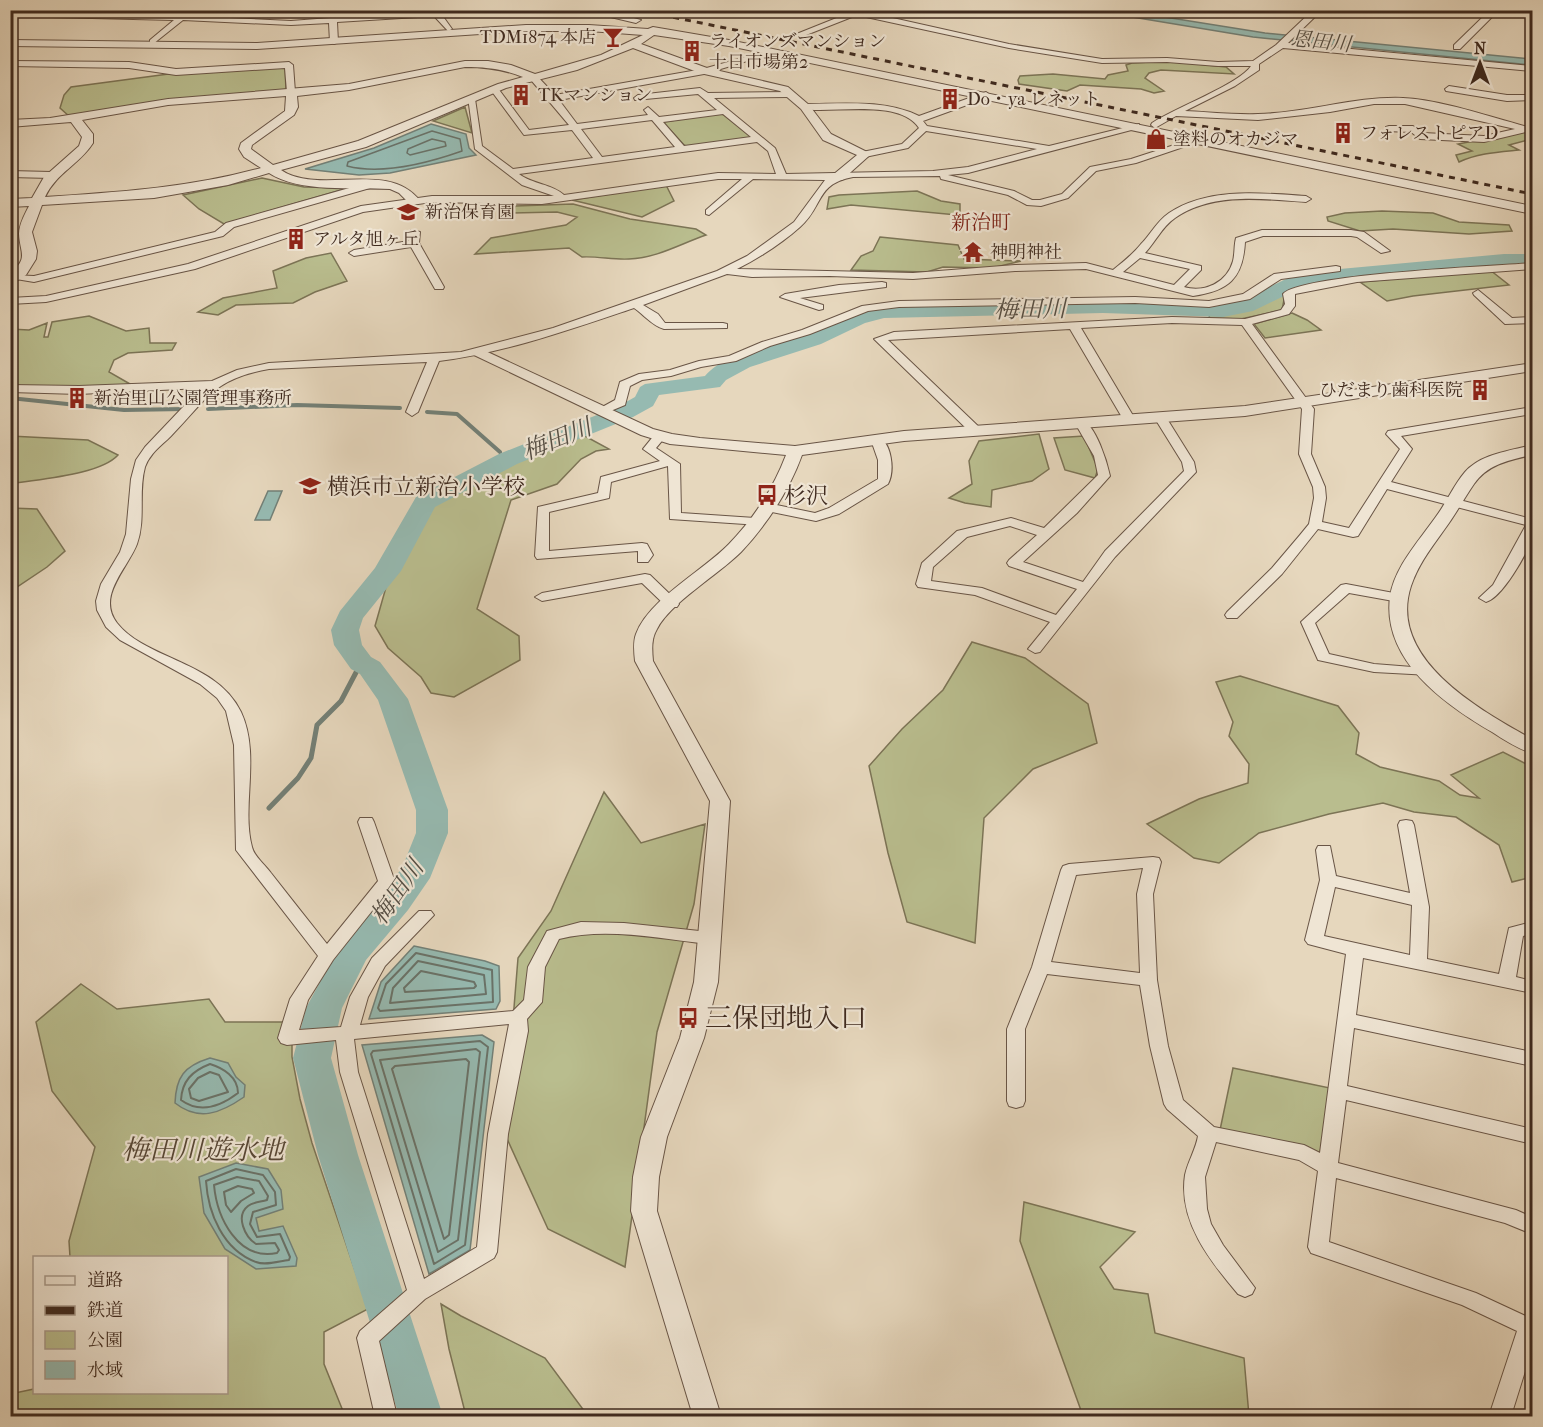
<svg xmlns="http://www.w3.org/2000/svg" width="1543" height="1427" viewBox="0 0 1543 1427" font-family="'IM FELL French Canon','Noto Serif JP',serif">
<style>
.green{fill:#b9bd8e;stroke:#7c7456;stroke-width:1.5}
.water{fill:#96bab1;stroke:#738077;stroke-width:1.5}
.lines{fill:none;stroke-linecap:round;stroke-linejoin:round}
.shore-far1{stroke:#6a7268;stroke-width:1.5}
.shore{stroke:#6a7268;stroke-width:2}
.stream-far1{stroke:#738077;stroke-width:4}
.stream{stroke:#738077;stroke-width:5}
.river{fill:#96bab1;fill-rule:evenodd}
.minor-casing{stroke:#695546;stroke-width:2}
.tertiary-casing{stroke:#695546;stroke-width:2}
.minor{fill:#efe5d4;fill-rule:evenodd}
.tertiary{fill:#efe5d4;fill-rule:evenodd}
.rail{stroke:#3f2a1f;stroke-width:3;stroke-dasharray:6 6;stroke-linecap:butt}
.labels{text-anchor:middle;stroke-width:4.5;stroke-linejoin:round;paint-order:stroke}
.far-poi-label{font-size:18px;fill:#3f2a1f;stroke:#efe5d4;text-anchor:start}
.far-water-label{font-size:20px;font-style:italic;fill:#554e44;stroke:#efe5d4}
.far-neighbourhood-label{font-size:20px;fill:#7a1f14;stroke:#efe5d4}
.poi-label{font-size:22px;fill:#3f2a1f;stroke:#efe5d4;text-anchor:start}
.water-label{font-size:24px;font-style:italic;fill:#554e44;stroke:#efe5d4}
.near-poi-label{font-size:27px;fill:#3f2a1f;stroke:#efe5d4;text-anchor:start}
.near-park-label{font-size:27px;font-style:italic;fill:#574735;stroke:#efe5d4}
</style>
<rect width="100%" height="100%" fill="#e6d7bd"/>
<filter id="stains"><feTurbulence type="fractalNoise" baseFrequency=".00333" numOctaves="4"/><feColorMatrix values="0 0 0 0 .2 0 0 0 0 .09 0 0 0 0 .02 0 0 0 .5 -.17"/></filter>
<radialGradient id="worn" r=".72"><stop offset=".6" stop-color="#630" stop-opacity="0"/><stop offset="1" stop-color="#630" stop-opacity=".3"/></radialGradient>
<!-- green -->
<path class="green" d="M1169,61L1226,67L1234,74L1161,70L1149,73L1145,78L1164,91L1154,93L1141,89L1080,85L1067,91L1019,84L1018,80L1020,76L1053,74L1105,79L1108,75L1128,71L1126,65L1132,63Z
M285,66L286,91L180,99L70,117L60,108L64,95L71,87L176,73Z
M465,107L472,133L433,121Z
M721,113L752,137L688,147L684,145L663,122Z
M1526,131L1532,132V139L1509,145L1519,150C1499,152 1478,153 1459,162L1456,155L1472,151L1458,144Z
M262,178L304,187L348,188L224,224L199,209L183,195Z
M666,185L674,201L642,217L572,200Z
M917,191L941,201L960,204V211L957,215L851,205L827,209L829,197L839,195Z
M573,204L630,219L696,229L706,235C680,244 657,258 629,259C613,260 598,256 582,257L569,248L475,254L491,238L566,225L577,217L557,212L513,213L515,206Z
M1382,211L1433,213L1459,222L1509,225L1512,231L1469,234L1393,229L1360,231L1328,221L1327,217L1345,213Z
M880,237L958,245L964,259L1021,261L992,268L943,267L927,272L851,270L861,256L873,251Z
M331,253L347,281L315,292L293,303L236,305L218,315L198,312L223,298L277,288L273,271L306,258Z
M1490,270L1509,285L1413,296L1387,301L1360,282Z
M1282,292L1285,295L1282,310L1241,319L1209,318L1210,313C1235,313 1262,308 1282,292Z
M1292,313L1307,320L1321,330L1265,338L1254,324Z
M89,316L126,331L149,328L150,343H176L172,350L128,353L114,360L109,372L130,384L114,387L11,386L10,329L29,330L47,323L44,337H48L52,322Z
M1039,434L1049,469L1032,481L992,490L991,507L965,503L949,498L972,484L969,461L979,441Z
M583,435L609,449L596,451L581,459L557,484L511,500L477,609L519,636L520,660L454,697L431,693L421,677L388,648L375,626L400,538L442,489Z
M10,436L88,440L118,455C100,475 38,479 11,484Z
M1084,436L1098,469L1095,478L1065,470L1054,438Z
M10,508L37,509L65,551L47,567L11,591Z
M972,642L1025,658L1088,704L1097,743L1033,769L984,818L975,943L907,922L888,853L869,766L902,729L943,690Z
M1240,676L1338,706L1359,733L1356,754L1380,767L1439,781L1460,795L1479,798L1451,775L1503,752L1532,767V803L1530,805H1532V877L1512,882L1499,845L1456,817L1414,812L1383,803L1329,814L1259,833L1219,863L1194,858L1147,824L1199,799L1248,783L1249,764L1229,736L1233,722L1216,682Z
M604,792L641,843L705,824L694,904L657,1032L625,1267L548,1229L504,1132L518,958L551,911Z
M81,984L117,1009L209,999L225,1022H292V1057L300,1099L312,1143L368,1309L324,1332V1364L345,1416H11L10,1394L34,1389V1392H226V1258L70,1257L69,1241L95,1147L52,1091L36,1022Z
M1233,1068L1330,1088L1320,1153L1220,1130Z
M1024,1202L1135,1232L1100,1267L1114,1289L1148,1294L1155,1333L1244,1358L1249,1416H1083L1020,1241Z
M441,1304L461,1316L545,1358L588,1416H466L449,1349Z"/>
<!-- water -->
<path class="water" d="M1096,11H1127L1265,33L1532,59V65L1253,37Z
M431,124L466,134L469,148L476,155L390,173L359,175L305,169L374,148Z
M268,491H282L270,520H255Z
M414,946L485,961L499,966L500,1001L496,1009L369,1019L381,982Z
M482,1035L494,1042L470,1250L429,1274L362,1045Z
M210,1058L228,1063L236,1077L245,1085L244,1097C221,1113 199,1122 175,1103C176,1077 184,1066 210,1058Z
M236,1163L268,1169L281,1190L283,1209L256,1218L259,1231L283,1226L297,1258L296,1266L256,1269L225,1249L204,1213L199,1177Z"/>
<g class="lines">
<!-- shore-far1 -->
<path class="shore-far1" d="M432,131L460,139L462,151C428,163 382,175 347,166L348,162Z
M432,139L445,142L446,146L410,155L407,153L408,149Z"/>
<!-- shore -->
<path class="shore" d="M416,953L492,970L493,1002L380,1011L378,1008L386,984Z
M418,961L484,975L486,994L390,1003L393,988Z
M421,971L474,982L476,986L474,988L405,992L404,988Z
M480,1041L488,1047L465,1245L434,1264L371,1054L373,1051Z
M476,1049L480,1052L458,1240L438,1252L380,1060Z
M466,1059L469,1062L449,1235L444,1239L392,1069L395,1066Z
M210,1064C223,1068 238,1077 238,1093C221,1106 200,1114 181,1100C182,1081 192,1071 210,1064Z
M210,1072L219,1075L228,1092L199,1101L191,1098L189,1089L198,1078Z
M236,1169L263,1175L275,1192L276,1205L253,1212L250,1224L257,1237L280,1234L290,1257L289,1260C279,1261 266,1266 256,1262C223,1250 208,1213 206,1181Z
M237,1177L259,1181L268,1196L267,1200C261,1202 253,1202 248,1206C235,1216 245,1237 256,1244L275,1243L279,1250L277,1253C238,1261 217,1218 214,1185Z
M238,1186L252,1189L254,1193L241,1201L231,1212L226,1205L224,1192Z"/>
<!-- stream-far1 -->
<path class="stream-far1" d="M10,398L124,410L185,409
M208,409L297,405L400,408
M427,412L457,414L500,452"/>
<!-- stream -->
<path class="stream" d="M269,808L298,778L311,758L317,725L341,701L361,663"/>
<!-- river -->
<path class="river" d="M1504,254H1532V266H1504L1309,284L1253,311L1223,317L1103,313L884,318L865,323L821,344L750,367L726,380L720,387L659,395L653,406L633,417L517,464L435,507L401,571L363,618L359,630L362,645L371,657L380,662L408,699L448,810V833L430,878L408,910L366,960L342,1008L331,1058L358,1155L443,1416H399L318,1155L293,1058L306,1008L335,954L402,868L416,833V810L378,700L360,674L351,669L334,645L331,630L340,611L375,568L416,497L499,454L617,407L635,397L640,387L645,384L705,376C726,351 777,344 807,333C842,321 861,305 900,304L1103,300L1223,304C1254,300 1277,279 1307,272Z"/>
<defs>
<path id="minor" d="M332,10H340L338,18L430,10H494L442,15L452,29L448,31L434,16L337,22L338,42L334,44L330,42L329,23L291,25L183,20L153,44H150V40L174,20L10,16V12L179,15L184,13L187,16L291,21L330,18Z
M840,10H857L1009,44L1102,59L1167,58L1218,62L1253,61L1276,45L1313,10H1322L1288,43L1532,66V71L1283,48L1259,64V70L1235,86L1185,111C1209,112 1234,115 1258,114C1307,113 1355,96 1403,98C1443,100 1493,118 1532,128V134L1526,132L1484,142L1420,139L1411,132L1386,131V127L1389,126H1413L1423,133L1484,136L1515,129L1405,104H1374L1330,112L1258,120L1176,116L1155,128L1151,125L1152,123C1175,108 1239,84 1251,66H1218L1167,62L1102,63L1009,48L857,15L801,37L794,35L849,13Z
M1490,10H1499L1460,49H1454V45Z
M1503,10L1532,13V17L1507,12Z
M770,50L777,52L704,74L559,100L577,124L648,115L644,110L648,107L659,117L717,110L698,94L635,100L634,98L638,95L700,88L708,93L793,92L794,94L790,97L714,98L775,148L786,174L933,171L968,167L1037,149L926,131L908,148L865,157L860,154L862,152L902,144L919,128C899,98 833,114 802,109V105L805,104C842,104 885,99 919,116L986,92L990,95L989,97L923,121L927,126L1049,146L1139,124V128L968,173L948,175L1014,191L1032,200H1040L1062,194L1090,167L1131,159L1202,136L1207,139L1136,163L1096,171L1068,198L1041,206L1027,205L1008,195L941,179L940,176L853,177C815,184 824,206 800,227C782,243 759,258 737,269L913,273L1015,265L1086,263L1113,270C1123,262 1133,254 1141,244C1151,234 1156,222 1169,213C1208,187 1261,193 1306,196L1311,199L1306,202C1264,199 1212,192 1175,218C1162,227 1156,241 1145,253L1201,266V270L1184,287C1204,293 1227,283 1233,261C1235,253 1234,245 1236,238L1262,230H1351L1364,232L1390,251L1381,253L1357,237L1351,236H1263L1245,242C1243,279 1228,291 1193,296L1086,269L1015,271L913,279L830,276L752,277L727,274L643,305L658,314L665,323H723L727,324V328L664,329C653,326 644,315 634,308C571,329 505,353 439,361L418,412L412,416L406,412L427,362L269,369C213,379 207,399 171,436C161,446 150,453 145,467C138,492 146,519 137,544C128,568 96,596 117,623C146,660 217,661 241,712C261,755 241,806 252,847C254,856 265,865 271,873C289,896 308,920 327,944L378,881L358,822L360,818H372L374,822L395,882L333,960L308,1000L299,1030L341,1027L350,997L372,958L419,911H431L434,915L385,966L368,997L360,1025L513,1011L524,1000L528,967L547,931L581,922L624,923L709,932L715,934L718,938L715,942L709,944C660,939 607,927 559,939L545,967L542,1002L527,1019L528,1031L508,1134L497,1252L494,1258L425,1299L379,1341L397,1416H375L357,1338L360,1331L407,1290L340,1072L336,1040L287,1045L281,1043L278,1038L290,999L318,956L236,850L234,745L226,711L217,698L200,684L120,640L106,627L97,610L96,601L101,584L120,552L126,534L131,479L136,460L145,447L201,388L79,394L10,392V385L79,386L212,381L237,370L269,363L461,352L553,328L717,271L747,256L794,222L825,180L753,179L709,215L706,214V210L742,179H718L542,204L432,202L363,212L195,269L46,302L10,304V298L46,296L188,264L361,206L432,196H554L522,185L475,149L468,97L475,99L482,146L513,169L593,158L572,130L524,135L490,89L497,87L529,130L569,125L531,80V76H537L555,95L703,69ZM723,114L751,137L684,146L663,122ZM652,120L675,147L602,157L581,129ZM757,142L768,151L776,174L718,173L564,195C552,184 532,184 519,174ZM1140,258L1190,269L1174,285L1123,272ZM509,1024L488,1134L477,1247L424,1279L358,1072L354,1039Z
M10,61L129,62L176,69L289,62L293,65L295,92L291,95L287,92L285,68L176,75L129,68L10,66Z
M1449,86L1507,95H1532V100L1507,101L1446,91L1445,89Z
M1532,147V161H1527V150Z
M10,171L51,172L56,175L51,178L10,177Z
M374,181L377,182V186L234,227L223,236L34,282L10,278L11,275L34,276L215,232L226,223Z
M411,230L420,232L419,243L444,287L443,289H435L411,247L354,256L349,253L354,250L409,241Z
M1532,263V269L1357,282L1295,294V306L1289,314L1252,324L1314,409L1311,454L1325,487L1326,498L1322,522L1349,528L1400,449L1386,434L1388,431L1532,407V414L1401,436L1412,449L1391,482L1532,519C1532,525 1534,533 1532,538C1527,554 1502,598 1486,602L1479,598L1493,585L1526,525L1387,489L1358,536L1353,537L1318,529L1282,574L1237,618H1227L1225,615L1227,612L1272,568L1300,535L1309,524L1314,498L1313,487L1299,454L1302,409L1242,325L1172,323L1081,328L1135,419L1129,423L1123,419L1070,329L888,340L979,427V433H971L874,339L894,332L1172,317L1245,319L1281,310L1285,304L1283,294C1300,274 1494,266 1532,263Z
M1336,266L1340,267V271L1281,279L1250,299L1209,307L1135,303L899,307L868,311L810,334L770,346L736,361L701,367L671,376L642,380L630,386L625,405L601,415L595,411L615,400L620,382L639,374L670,370L699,361L729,356L762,342L802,330L862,306L899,301L1135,297L1209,301L1243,294L1274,274Z
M882,282L886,283V287L800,298L823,305V309L819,310L780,297L785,294L839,285Z
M1478,290L1512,318L1532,317V323L1505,324L1474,295L1473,293Z
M1160,413L1164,414L1194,462L1196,472L1115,557L1040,652L1035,653L1028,649L1050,622L975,595L918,587L916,584L922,563L957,531L1011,518L1044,528L1098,475L1094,456L1075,423L1081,419C1096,425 1107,462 1110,476L1077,513L1023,562L1083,582L1105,551L1184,471L1182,462L1154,417ZM1010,526L1037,535L1009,560L1007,563L1009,566L1077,589L1056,615L982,588L931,581L933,567L967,537Z
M660,432L666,436L656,448L680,464L681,513L755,518L760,519L762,522L760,525L670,519L668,466L611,482L609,498L549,512V551L642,543L647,544L653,555L648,562H638V551L537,559L535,556L538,507L598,493L601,477L660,461L643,449L656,433Z
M877,436C892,442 895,471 888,484L839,514L816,521L762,510L761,507L767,503L815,513L829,508L878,479V460L871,440Z
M645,574L650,575L677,601L679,604L677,607H667L642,583L542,601L535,597L542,593Z
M1346,584L1399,594L1406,598L1399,602L1349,593L1315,623L1329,654L1374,664L1425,668L1432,672L1430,675L1374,672L1318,660L1301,622L1341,585Z
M1406,820L1412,821L1414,825L1429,907L1427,959L1499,974L1509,928L1532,922V934L1523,936L1516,977L1532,981V993L1363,958L1356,1015L1532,1052V1066L1354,1028L1347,1086L1532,1129V1144L1346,1100L1338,1163L1516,1210L1532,1217V1234L1505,1223L1336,1178L1329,1242L1476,1293L1532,1319V1349L1511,1416H1489L1517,1331L1462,1305L1311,1253L1308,1247L1318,1171L1299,1160L1216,1142L1205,1177L1207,1209L1211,1224L1223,1245L1255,1288L1252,1294L1245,1297L1238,1294C1210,1261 1178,1221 1185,1175C1188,1161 1196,1149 1198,1136L1167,1109L1164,1104L1150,1046L1140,985L1047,974L1025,1029V1101L1023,1106L1016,1108L1009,1106L1007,1101V1029L1032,967L1061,870L1063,866L1069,864L1153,857L1159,858L1161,862L1153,894L1157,980L1168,1046L1183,1100L1214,1127L1304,1145L1320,1153L1346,954L1308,944L1305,940L1320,880L1316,850L1318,846H1330L1336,876L1410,893L1398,825L1400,821ZM1143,868L1137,894L1140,973L1051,962L1076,875ZM1335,887L1412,905L1410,955L1324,936Z"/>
<path id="tertiary" d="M581,10H604L641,20L636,23Z
M526,25H589L648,29L653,27L729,40L1532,206V214L729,46L654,35L641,44L707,68L788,87L809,105L831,134L871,154L842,180H834L832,177L834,174L857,155L823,140L801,109L780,91L700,73L633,48L577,70L506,88L366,147L281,170C320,196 388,159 420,201L418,204H410L399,193L390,189C354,187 299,193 269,173L228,185L154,198L42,205L32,232L37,251L36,259L26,275L10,285V274C29,257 20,254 19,234C19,224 25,214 29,206L10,207V199L32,198L44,177L79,146L82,137L71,122L10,127V120L50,118L168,99L349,84L465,61H488L511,65L535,74L601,55L643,35L589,31H526L257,49L10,46V40L257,43ZM465,67C486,67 503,69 523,77L498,84L358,141L273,165L251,149L252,145L294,115L298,107L297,96L349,90ZM286,96L285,111L241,143L239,149L244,157L261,168C188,188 120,192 45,197C56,173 80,164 93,143V134L82,120L168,105Z
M479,348L653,429L672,434L700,438L795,446L904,431L1245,406L1532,363V371L1245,416L904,441L802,455C789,491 767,524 741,552C718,575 670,603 657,629C651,639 652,650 653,661L730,801L718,982L704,1038L667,1137L659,1177L657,1211L721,1416H693L631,1211L633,1177L641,1137L680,1038L694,982L710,801L635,661C634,652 633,642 636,634C649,599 703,571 729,544C754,518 773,489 786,455L670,444L641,435L474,355L472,352Z
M1532,445V455C1510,460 1488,464 1474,484C1465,497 1458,510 1449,523C1435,543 1419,562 1411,586C1387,659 1480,710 1532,739V753C1518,749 1504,740 1492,732C1444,704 1382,660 1390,597C1394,568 1418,542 1435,518C1446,504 1453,486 1465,472C1481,454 1509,451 1532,445Z"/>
</defs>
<!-- minor casing -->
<use href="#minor" class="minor-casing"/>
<!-- tertiary casing -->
<use href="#tertiary" class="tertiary-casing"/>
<!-- minor -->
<use href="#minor" class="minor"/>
<!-- tertiary -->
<use href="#tertiary" class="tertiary"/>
<!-- rail -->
<path class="rail" d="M638,10L1532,194"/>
</g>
<!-- icons -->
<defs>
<symbol id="bar-bare" viewBox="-9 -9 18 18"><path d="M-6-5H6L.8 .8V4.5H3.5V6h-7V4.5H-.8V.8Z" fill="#8f2418" stroke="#efe5d4" stroke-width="2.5" paint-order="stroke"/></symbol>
<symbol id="building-bare" viewBox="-9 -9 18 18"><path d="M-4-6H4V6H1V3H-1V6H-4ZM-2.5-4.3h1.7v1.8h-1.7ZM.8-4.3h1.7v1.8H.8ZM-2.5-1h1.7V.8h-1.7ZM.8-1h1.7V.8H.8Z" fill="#8f2418" stroke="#efe5d4" stroke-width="2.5" paint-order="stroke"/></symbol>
<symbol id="shop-bare" viewBox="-9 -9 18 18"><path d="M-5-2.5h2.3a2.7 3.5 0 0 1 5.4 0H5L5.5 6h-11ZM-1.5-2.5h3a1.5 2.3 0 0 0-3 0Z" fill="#8f2418" stroke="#efe5d4" stroke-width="2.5" paint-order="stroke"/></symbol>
<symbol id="school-bare" viewBox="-9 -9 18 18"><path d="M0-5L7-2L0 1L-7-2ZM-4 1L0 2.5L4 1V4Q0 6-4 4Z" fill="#8f2418" stroke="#efe5d4" stroke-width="2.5" paint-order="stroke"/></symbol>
<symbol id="temple-bare" viewBox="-9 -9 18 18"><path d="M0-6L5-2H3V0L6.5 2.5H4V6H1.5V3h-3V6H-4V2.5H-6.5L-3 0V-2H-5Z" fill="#8f2418" stroke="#efe5d4" stroke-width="2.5" paint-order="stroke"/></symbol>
<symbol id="bus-bare" viewBox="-9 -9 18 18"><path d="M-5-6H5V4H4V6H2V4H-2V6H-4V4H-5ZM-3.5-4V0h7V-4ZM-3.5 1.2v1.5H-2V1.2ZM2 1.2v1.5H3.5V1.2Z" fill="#8f2418" stroke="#efe5d4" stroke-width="2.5" paint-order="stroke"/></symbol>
</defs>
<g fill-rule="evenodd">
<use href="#bar-bare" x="598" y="22" width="30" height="30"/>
<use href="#building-bare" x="677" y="36" width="30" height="30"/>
<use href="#building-bare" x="506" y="80" width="30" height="30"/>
<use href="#building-bare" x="935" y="84" width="30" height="30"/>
<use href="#building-bare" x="1328" y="118" width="30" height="30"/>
<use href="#shop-bare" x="1141" y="124" width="30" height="30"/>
<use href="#school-bare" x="393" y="197" width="30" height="30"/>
<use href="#building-bare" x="281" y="224" width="30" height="30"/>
<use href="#temple-bare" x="958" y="237" width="30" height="30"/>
<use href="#building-bare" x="1465" y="375" width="30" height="30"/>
<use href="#building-bare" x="62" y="383" width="30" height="30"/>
<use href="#school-bare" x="295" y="471" width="30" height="30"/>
<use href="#bus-bare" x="752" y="480" width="30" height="30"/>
<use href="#bus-bare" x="673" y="1003" width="30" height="30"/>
</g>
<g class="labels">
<!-- far-poi labels -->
<g class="far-poi-label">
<text x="596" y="43" text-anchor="end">TDM1874 本店</text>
<text x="709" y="47">ライオンズマンション<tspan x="709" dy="21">十日市場第2</tspan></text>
<text x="538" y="101">TKマンション</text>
<text x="967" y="105">Do・ya レネット</text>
<text x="1360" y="139">フォレストピアD</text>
<text x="1173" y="145">塗料のオカジマ</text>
<text x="425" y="218">新治保育園</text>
<text x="313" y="245">アルタ旭ヶ丘</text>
<text x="990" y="258">神明神社</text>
<text x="1463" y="396" text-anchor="end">ひだまり歯科医院</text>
<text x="94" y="404">新治里山公園管理事務所</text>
</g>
<!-- far-water labels -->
<g class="far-water-label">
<text transform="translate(1321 41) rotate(6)" y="7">恩田川</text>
</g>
<!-- far-neighbourhood labels -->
<g class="far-neighbourhood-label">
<text x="981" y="229">新治町</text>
</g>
<!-- poi labels -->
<g class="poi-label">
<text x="327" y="494">横浜市立新治小学校</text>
<text x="784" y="503">杉沢</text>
</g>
<!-- water labels -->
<g class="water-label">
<text transform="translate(1030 309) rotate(-1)" y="8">梅田川</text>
<text transform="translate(557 439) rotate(-22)" y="8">梅田川</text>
<text transform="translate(397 892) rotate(-55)" y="8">梅田川</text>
</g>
<!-- near-poi labels -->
<g class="near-poi-label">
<text x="705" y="1027">三保団地入口</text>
</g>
<!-- near-park labels -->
<g class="near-park-label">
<text x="203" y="1159">梅田川遊水地</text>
</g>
</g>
<!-- margin -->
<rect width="1543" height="1427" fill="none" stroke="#e6d7bd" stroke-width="36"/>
<rect x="12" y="12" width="1519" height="1403" fill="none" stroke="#3f2a1f" stroke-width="3"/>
<rect x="18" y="18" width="1507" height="1391" fill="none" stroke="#3f2a1f" stroke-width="1.5"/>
<!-- legend -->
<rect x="33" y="1256" width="195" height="138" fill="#efe5d4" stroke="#a99a8c" stroke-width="1.5"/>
<rect x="45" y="1276" width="30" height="9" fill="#efe5d4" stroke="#a99a8c" stroke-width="1.5"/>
<text x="87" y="1286" font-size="18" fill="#3f2a1f">道路</text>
<rect x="45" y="1306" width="30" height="9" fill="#3f2a1f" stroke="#a99a8c" stroke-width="1.5"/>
<text x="87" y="1316" font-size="18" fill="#3f2a1f">鉄道</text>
<rect x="45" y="1331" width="30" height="18" fill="#b9bd8e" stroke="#a99a8c" stroke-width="1.5"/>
<text x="87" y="1346" font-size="18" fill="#3f2a1f">公園</text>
<rect x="45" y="1361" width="30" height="18" fill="#96bab1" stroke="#a99a8c" stroke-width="1.5"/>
<text x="87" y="1376" font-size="18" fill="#3f2a1f">水域</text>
<!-- north arrow -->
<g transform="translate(1480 63)" stroke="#efe5d4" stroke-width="4.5" paint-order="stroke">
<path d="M0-4.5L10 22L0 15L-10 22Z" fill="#3f2a1f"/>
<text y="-9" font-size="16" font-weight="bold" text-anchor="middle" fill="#3f2a1f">N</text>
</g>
<rect width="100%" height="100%" filter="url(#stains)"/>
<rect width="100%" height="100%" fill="url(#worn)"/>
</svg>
